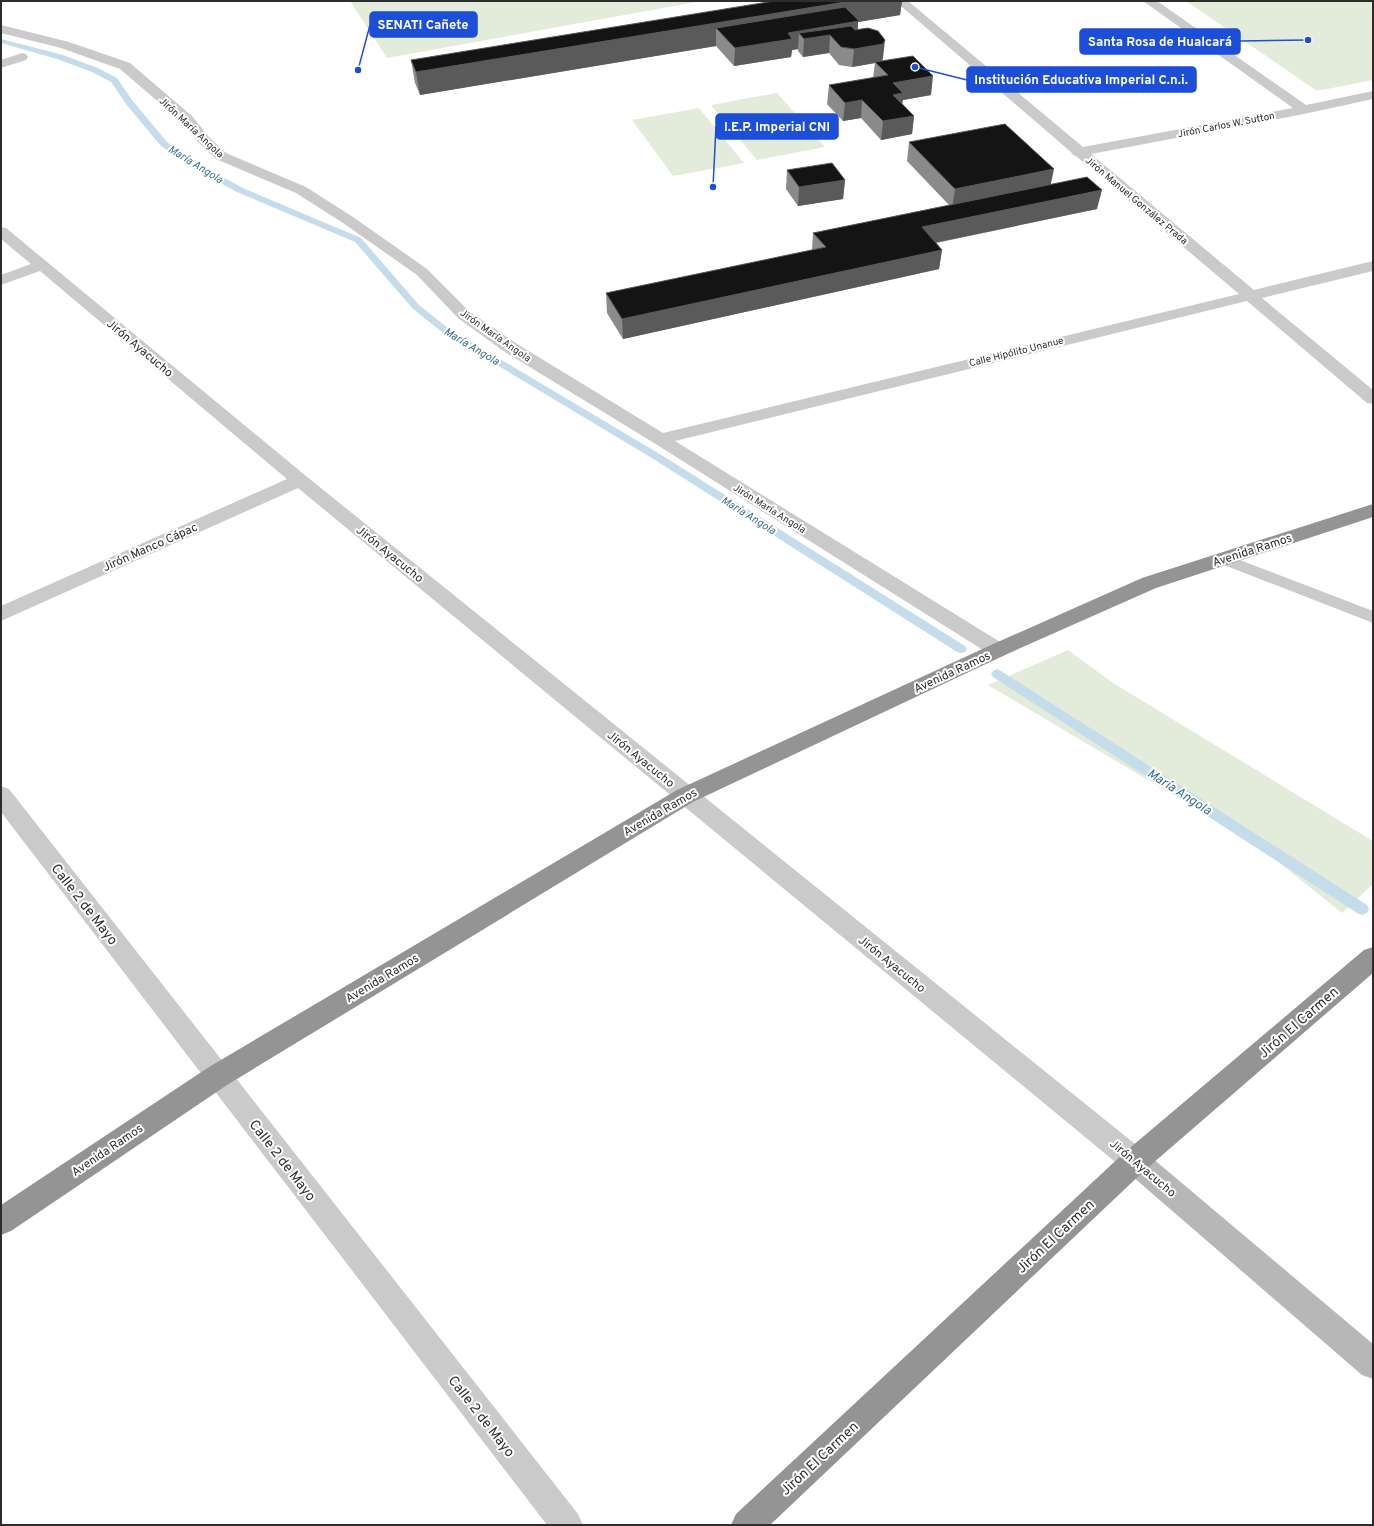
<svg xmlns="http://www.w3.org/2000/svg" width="1374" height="1526" viewBox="0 0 1374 1526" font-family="Overpass,sans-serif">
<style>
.green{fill:#e3ebda}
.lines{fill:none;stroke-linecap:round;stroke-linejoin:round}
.stream{fill:#c5ddeb;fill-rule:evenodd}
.lane{fill:#cacaca;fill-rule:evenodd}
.street{fill:#cacaca;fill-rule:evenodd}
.secondary{fill:#b7b7b7;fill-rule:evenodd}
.highway{fill:#949494;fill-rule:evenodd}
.wall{fill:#8a8a8a}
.shaded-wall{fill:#5a5a5a}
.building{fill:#141414;stroke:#5a5a5a}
.labels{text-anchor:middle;stroke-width:4;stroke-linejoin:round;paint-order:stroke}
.far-street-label{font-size:10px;fill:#2d2d2d;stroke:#fff}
.far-water-label{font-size:11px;font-style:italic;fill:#3a6f8f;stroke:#fff}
.street-label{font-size:12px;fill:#2d2d2d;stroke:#fff}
.water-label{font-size:13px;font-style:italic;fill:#3a6f8f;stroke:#fff}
.near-street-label{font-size:14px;fill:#2d2d2d;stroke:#fff}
.leader{fill:none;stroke:#1d4ed8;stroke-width:1.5}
.callout-dot{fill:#1d4ed8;stroke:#fff;stroke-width:1.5}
.callout{fill:#1d4ed8;stroke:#1d4ed8;stroke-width:1.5}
.callout-label{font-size:13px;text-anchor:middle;font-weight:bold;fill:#fff}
</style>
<rect width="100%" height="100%" fill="#fff"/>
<!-- green -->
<path class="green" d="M350,1H702L387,58Z
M1186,1H1373V80L1317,91Z
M777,93L825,147L757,160L711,105Z
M699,108L744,163L673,176L632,120Z
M1068,650L1113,683L1373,841V884L1342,913L1256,844L988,685Z"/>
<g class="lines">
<!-- stream -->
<path class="stream" d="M1,39L63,55L98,68L117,78L132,100L167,142L195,162L243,188L361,238L419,305L448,328L663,456L965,646L967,649L965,652L961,653L957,652L655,460L442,332L413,309L355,242L237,192L189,166L161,146L126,104L111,82L92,72L57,59L1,43Z
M997,669L1001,671L1367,905L1369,909L1367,913L1362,915L1357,913L993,677L991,674L993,671Z"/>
<!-- lane -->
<path class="lane" d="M1224,554L1373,611V623L1219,563L1217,559L1219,555Z"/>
<!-- street -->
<path class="street" d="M895,1H908L1083,147L1293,108L1143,1H1157L1306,105L1373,91V99L1304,114L1091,154L1254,290L1373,261V271L1262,298L1373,390V404L1367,403L1247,301L675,441L1005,645L1008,650L1005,655L998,657L991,655L654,443L502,350L458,318L417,275L343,223L296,193L216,159L198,142L183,123L120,69L61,48L1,33V25L69,42L130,63L193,117L208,136L226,153L306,187L353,217L427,269L470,312L514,342L663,433L1239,294L1076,156L1073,155L1071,152Z
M22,53L26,54L28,57L26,60L1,68V60Z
M1,227L6,228L306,476L1145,1152L1149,1161L1145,1170L1135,1174L1125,1170L298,488L1,621V606L287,479L40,271L1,285V275L31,264L1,239Z
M1,786L9,789L578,1514L583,1525H547L1,812Z"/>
<!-- secondary -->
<path class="secondary" d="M1135,1148L1145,1152L1373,1344V1379L1362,1375L1125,1170L1121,1161L1125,1152Z"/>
<!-- highway -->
<path class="highway" d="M1373,504V517L1156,588L1005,655L693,802L227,1085L11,1231L1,1235V1205L209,1067L677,790L991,645L1142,578Z
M1373,947V973L1145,1170L770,1525H731L736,1514L1125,1152L1364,950Z"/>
</g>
<!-- wall -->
<path class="wall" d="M774,1H902L900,15L858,22V29L883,58L882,61L931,95L903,100L902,103L914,116L912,134L881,140L861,118L843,121L827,104L829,85L873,78L875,63L852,67L839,65L829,53L803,57L798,51V49L792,50L791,57L734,66L716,46L420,95L415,83L411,60Z
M909,142L1051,184L1097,209L936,243L942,250L939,269L623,339L607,313L606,293L812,250L813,233L949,205L907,161Z
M787,170L845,180L843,199L798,206L786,189Z"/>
<!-- shaded-wall -->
<path class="shaded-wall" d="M851,1H902L900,15L858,22L857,38L830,35L829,53L803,57L804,39L799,33L798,49L792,50L791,57L734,66L735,48L716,28V46L420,95L416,72Z
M885,40L883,58L881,62H875V63L852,67L854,49Z
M933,76L931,95L903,100L901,111L891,113L893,83Z
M862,100L861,118L843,121L845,103Z
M914,116L912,134L881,140L883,121Z
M1054,169L1050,188L952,208L955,189Z
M845,180L843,199L798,206L799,187Z
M1102,190L1097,209L919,246L922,227Z
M942,250L939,269L623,339L622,319Z"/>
<!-- building -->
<path class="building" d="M774,1H851L416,72L411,60Z
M845,7L859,21L788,33L792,39L735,48L716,28Z
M851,26L855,30L868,28L878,31L885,40L883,44L854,49L841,47L830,35L804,39L799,33Z
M913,56L933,76L893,83L903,93L893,95L914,116L883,121L862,100L845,103L829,85L888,75L875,62Z
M1005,124L1054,169L955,189L909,142Z
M832,163L845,180L799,187L787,170Z
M1087,177L1102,190L922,227L942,250L622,319L606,293L826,247L813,233Z"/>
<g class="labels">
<!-- far-street labels -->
<g class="far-street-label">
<text transform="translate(1226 124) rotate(-11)" y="4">Jirón Carlos W. Sutton</text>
<text transform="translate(192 127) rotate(43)" y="4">Jirón María Angola</text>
<text transform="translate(1137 200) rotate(40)" y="4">Jirón Manuel González Prada</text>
<text transform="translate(496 335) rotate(35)" y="4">Jirón María Angola</text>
<text transform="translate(1016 351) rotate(-14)" y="4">Calle Hipólito Unanue</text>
<text transform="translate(770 508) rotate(32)" y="4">Jirón María Angola</text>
</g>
<!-- far-water labels -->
<g class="far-water-label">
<text transform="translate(196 164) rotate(32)" y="4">María Angola</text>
<text transform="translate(472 346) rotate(31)" y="4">María Angola</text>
<text transform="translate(749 515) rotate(32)" y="4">María Angola</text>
</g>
<!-- street labels -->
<g class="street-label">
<text transform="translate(140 348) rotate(40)" y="4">Jirón Ayacucho</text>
<text transform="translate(150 547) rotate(-24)" y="4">Jirón Manco Cápac</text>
<text transform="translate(1252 550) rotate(-18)" y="4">Avenida Ramos</text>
<text transform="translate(390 554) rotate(39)" y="4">Jirón Ayacucho</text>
<text transform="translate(952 672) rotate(-25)" y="4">Avenida Ramos</text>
<text transform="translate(641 759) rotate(39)" y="4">Jirón Ayacucho</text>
<text transform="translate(660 812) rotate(-30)" y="4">Avenida Ramos</text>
<text transform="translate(892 964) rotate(39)" y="4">Jirón Ayacucho</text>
<text transform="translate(382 978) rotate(-31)" y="4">Avenida Ramos</text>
<text transform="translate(107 1150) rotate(-34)" y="4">Avenida Ramos</text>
<text transform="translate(1143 1168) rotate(40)" y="4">Jirón Ayacucho</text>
</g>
<!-- water labels -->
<g class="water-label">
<text transform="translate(1180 791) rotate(33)" y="5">María Angola</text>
</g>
<!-- near-street labels -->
<g class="near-street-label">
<text transform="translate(85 904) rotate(52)" y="5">Calle 2 de Mayo</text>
<text transform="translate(1298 1022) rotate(-41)" y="5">Jirón El Carmen</text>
<text transform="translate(283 1160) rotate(52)" y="5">Calle 2 de Mayo</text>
<text transform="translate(1055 1236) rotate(-43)" y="5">Jirón El Carmen</text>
<text transform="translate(482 1416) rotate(52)" y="5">Calle 2 de Mayo</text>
<text transform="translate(819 1458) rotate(-43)" y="5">Jirón El Carmen</text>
</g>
</g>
<!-- callouts -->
<path class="leader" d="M358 70L370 25M1308 40L1240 41M915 67L967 80M713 187L716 126"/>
<g class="callout-dot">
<circle cx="358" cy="70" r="4"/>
<circle cx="1308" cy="40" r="4"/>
<circle cx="915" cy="67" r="4"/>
<circle cx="713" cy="187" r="4"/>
</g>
<g class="callout">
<rect x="370" y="12" width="107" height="25" rx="4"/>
<rect x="1080" y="29" width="160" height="25" rx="4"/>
<rect x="967" y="67" width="229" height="25" rx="4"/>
<rect x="716" y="114" width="122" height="25" rx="4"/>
</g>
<g class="callout-label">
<text x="423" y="29">SENATI Cañete</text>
<text x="1160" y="46">Santa Rosa de Hualcará</text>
<text x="1081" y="84">Institución Educativa Imperial C.n.i.</text>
<text x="777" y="131">I.E.P. Imperial CNI</text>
</g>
<!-- border -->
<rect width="1374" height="1526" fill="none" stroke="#2d2d2d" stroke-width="4"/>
</svg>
